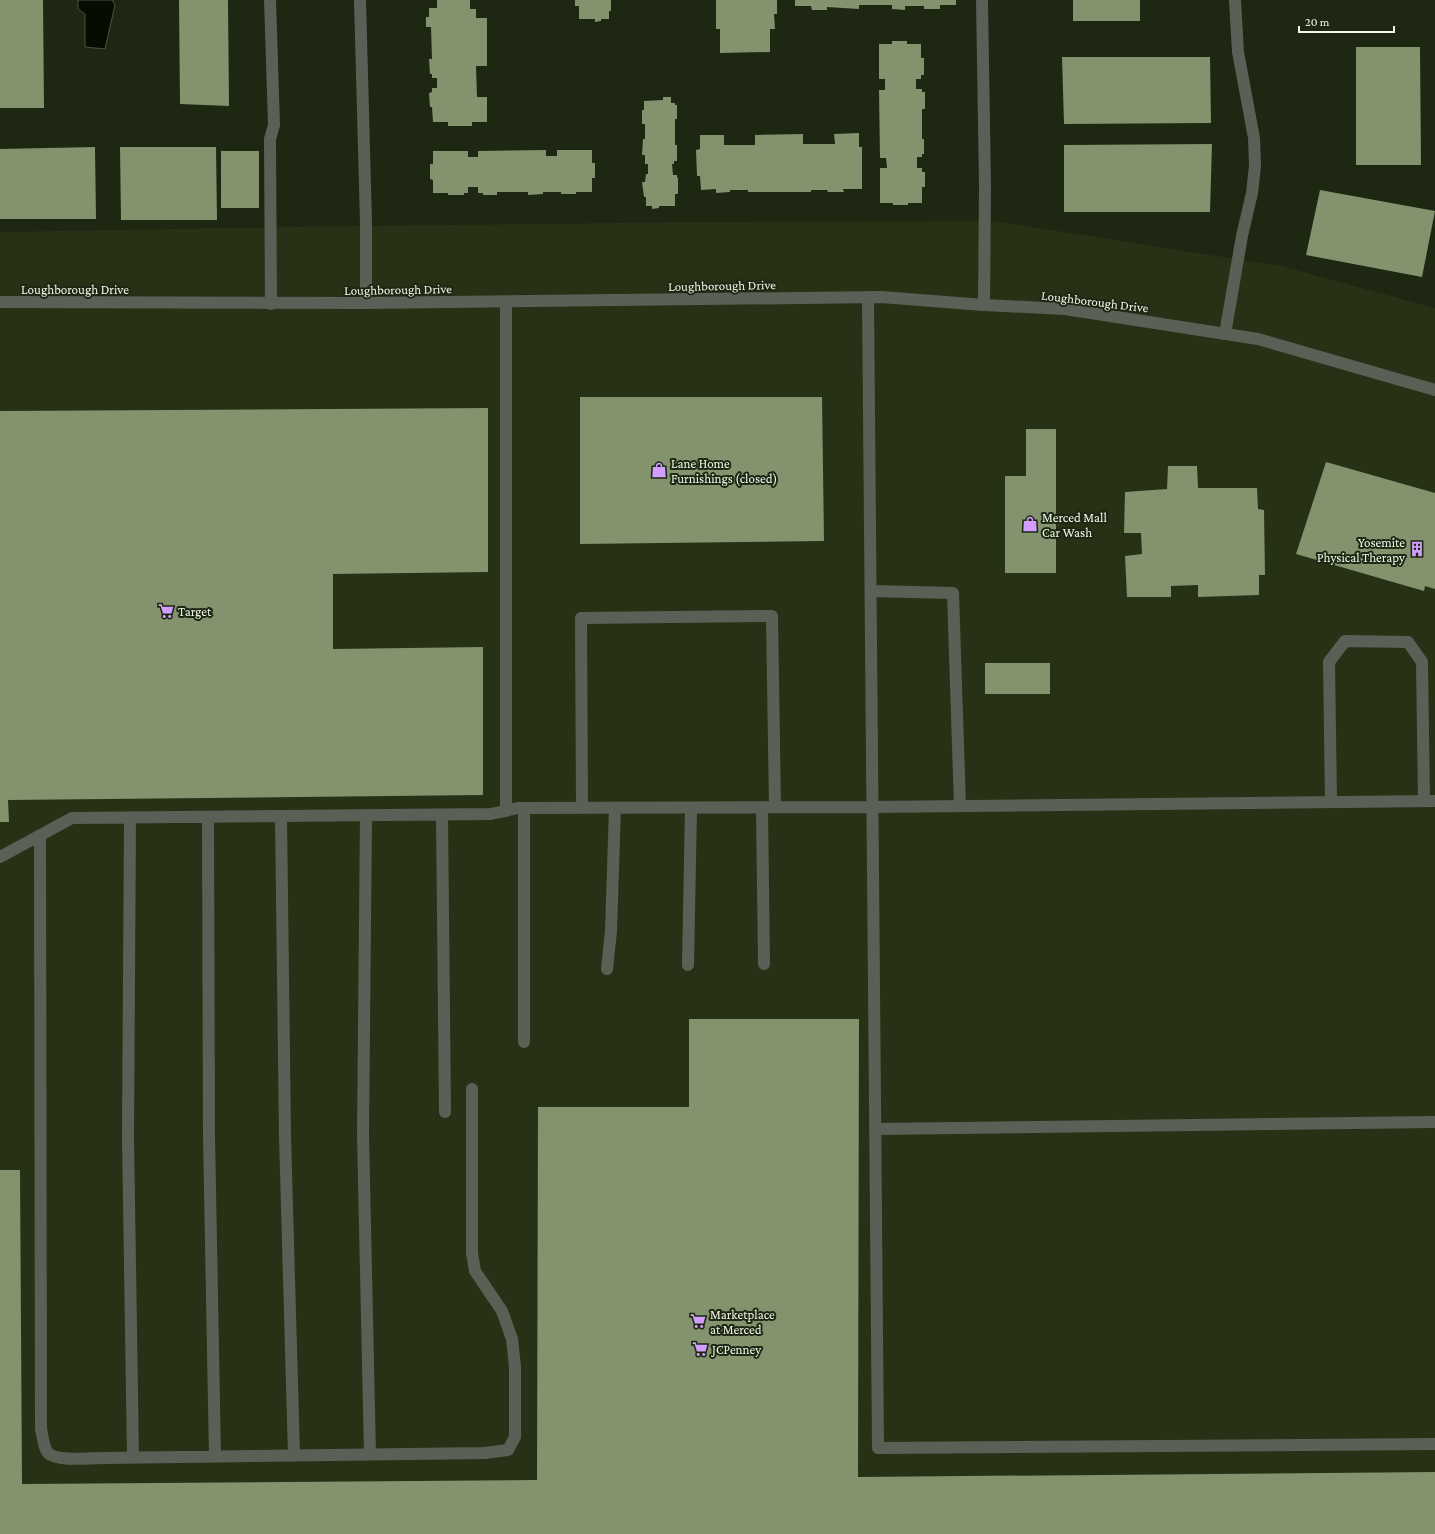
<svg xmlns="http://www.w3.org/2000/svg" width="1435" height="1534" viewBox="0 0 1435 1534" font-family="'Crimson Pro',serif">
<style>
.built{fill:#263116}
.water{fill:#040d00;stroke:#4b5446}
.building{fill:#82936e}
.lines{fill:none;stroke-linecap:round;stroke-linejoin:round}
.lane{stroke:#5b6056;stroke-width:12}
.street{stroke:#5b6056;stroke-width:12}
.labels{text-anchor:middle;stroke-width:4;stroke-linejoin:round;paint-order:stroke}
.street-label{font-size:13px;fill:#f1f8ea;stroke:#1d2712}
.poi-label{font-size:13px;fill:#f1f8ea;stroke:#1d2712;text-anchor:start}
</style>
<rect width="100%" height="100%" fill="#1d2712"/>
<!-- built -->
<path class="built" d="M994,221L1281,266L1435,308V1534H0V232L351,226L699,222Z"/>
<!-- water -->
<path class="water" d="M78,0H112L115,5L105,49L85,47V14L78,9Z"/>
<!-- building -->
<path class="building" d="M0,0H43L44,108H0Z
M179,0H228L229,106L180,104Z
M437,0H470V9H476V18H487V66H476L477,97H487V122H472V126H448V122H433L432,107H430L429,93L432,92V88H437V78H432V74H430L429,59H432L431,27H426V17H429V8H437Z
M575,0H611V11H609V19H601V21L595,22V19H579V6H575Z
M716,0H777V14H774L775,29H770V52L720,53V29H716Z
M795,0H956V5H940V9H924V6H905V10L892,9V5H859V9L827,7V10H812L811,6H795Z
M1073,0H1140V21H1073Z
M892,41H907V44H921V58H924V75H921V79H916V89H922V92H925V109H922V139H924V154H922V157H917V168H922V172H925V187H922V203H908V205H893V203H880V168H887L886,158H880L879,90H885V79H879V44H892Z
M1356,47H1420L1421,165H1356Z
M1062,57H1210L1211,123L1064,124Z
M663,97H671V103H675V105H677V119H675V145H677V161H674V164H672L673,175H677V178L678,177V194H675V206H659V208L652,209V206H646V197H644L642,182H645L646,174H648V164H645V155H642L643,139H645V124H642V110H644V101L663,100Z
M859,133V147H862V189H843L844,192H828L827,190H811V192H748V190H730V192L716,193V189L701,190L700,176H697L696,150L700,149V135H724V145H755V135L803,134V144H835L834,134Z
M1212,144L1210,212H1064V145Z
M95,147L96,219H0V149Z
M120,147H216L217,220H121Z
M546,150V156H557V150H592V163H595V178H592V192H576V194H561V192H543V194L528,195V192H497V195H483V193H478V187H468V193H464V195H448V193H433V180L430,179V164H433V151H468V157H478V151Z
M221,151H259V208H221Z
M1320,190L1435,211L1422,277L1306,255Z
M580,397H822L824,541L580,544Z
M488,408V572L333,574V649L483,647V795L8,800L9,822H0V411Z
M1026,429H1056V573H1005V476H1026Z
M1326,462L1435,493V589L1425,586L1424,591L1296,554Z
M1168,466H1197L1198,488H1257L1258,509L1264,510L1265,575H1259V595L1198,597V585L1171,586V597H1127L1125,556L1142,554L1141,533H1124L1125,492L1167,489Z
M985,663H1050V694H985Z
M689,1019H859L858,1477L1435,1472V1534H0V1170H20L22,1484L537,1480L538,1107H689Z"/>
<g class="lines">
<!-- lane -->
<path class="lane" d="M270,0L274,125L270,139L271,304
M360,0L366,223V303
M982,0L985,186L984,305
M868,297L878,1448L1435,1444
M506,302V811
M1225,334L1242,236L1252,193L1255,166L1254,138L1238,52L1235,0
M871,591L953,593L960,806
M1331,802L1329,662L1345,641L1408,642L1422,662L1424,801
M524,808V1042
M582,808L581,618L772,616L775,807
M762,808L764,964
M366,815L363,1135L370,1454
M442,815L445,1112
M208,817L209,1137L215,1456
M281,817L285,1136L294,1455
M130,818L128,1137L133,1458
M40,835L41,1429C43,1437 43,1446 48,1453C57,1462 91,1458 104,1458L485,1453L508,1450L515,1437V1367L512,1339L502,1311L475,1271L472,1253V1089
M0,857L72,818L491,814L518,808L872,807L1435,801
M688,965L691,808
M607,969L611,931L615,808
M875,1129L1435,1122"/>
<!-- street -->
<path class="street" d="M0,302L366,303L881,297L984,305L1065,309L1258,339L1435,390"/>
</g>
<!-- icons -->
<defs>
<symbol id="shop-bare" viewBox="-9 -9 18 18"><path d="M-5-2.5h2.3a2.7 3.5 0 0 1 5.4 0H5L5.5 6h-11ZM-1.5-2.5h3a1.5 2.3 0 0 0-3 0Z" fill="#d19dfe" stroke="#1d2712" stroke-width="2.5" paint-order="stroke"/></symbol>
<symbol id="building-bare" viewBox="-9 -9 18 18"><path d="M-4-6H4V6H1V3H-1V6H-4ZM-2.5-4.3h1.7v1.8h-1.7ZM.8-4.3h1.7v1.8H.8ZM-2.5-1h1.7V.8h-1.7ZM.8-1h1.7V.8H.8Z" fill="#d19dfe" stroke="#1d2712" stroke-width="2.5" paint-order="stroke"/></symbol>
<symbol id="supermarket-bare" viewBox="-9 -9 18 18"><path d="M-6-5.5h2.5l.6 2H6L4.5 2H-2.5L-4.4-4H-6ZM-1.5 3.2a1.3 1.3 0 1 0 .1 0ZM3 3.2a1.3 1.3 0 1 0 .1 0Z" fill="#d19dfe" stroke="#1d2712" stroke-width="2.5" paint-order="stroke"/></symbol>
</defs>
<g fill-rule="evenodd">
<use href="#shop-bare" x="648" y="459" width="22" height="22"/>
<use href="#shop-bare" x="1019" y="513" width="22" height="22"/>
<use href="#building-bare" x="1406" y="538" width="22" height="22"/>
<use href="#supermarket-bare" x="155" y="600" width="22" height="22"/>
<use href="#supermarket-bare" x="687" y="1310" width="22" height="22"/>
<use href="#supermarket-bare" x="689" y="1338" width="22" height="22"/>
</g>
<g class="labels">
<!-- street labels -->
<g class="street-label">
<text transform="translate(722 285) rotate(-1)" y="5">Loughborough Drive</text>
<text x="75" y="294">Loughborough Drive</text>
<text transform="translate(398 289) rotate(-1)" y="5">Loughborough Drive</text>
<text transform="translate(1095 301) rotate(7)" y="5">Loughborough Drive</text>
</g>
<!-- poi labels -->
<g class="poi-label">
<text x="671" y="468">Lane Home<tspan x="671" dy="15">Furnishings (closed)</tspan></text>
<text x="1042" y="522">Merced Mall<tspan x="1042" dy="15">Car Wash</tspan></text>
<text x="1405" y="547" text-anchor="end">Yosemite<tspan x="1405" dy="15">Physical Therapy</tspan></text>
<text x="178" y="616">Target</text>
<text x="710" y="1319">Marketplace<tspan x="710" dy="15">at Merced</tspan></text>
<text x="712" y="1354">JCPenney</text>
</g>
</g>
<!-- scale -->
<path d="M1299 26v6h95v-6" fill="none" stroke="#f1f8ea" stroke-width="2"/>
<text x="1305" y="26" font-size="12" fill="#f1f8ea" stroke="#1d2712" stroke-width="3" paint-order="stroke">20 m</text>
</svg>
